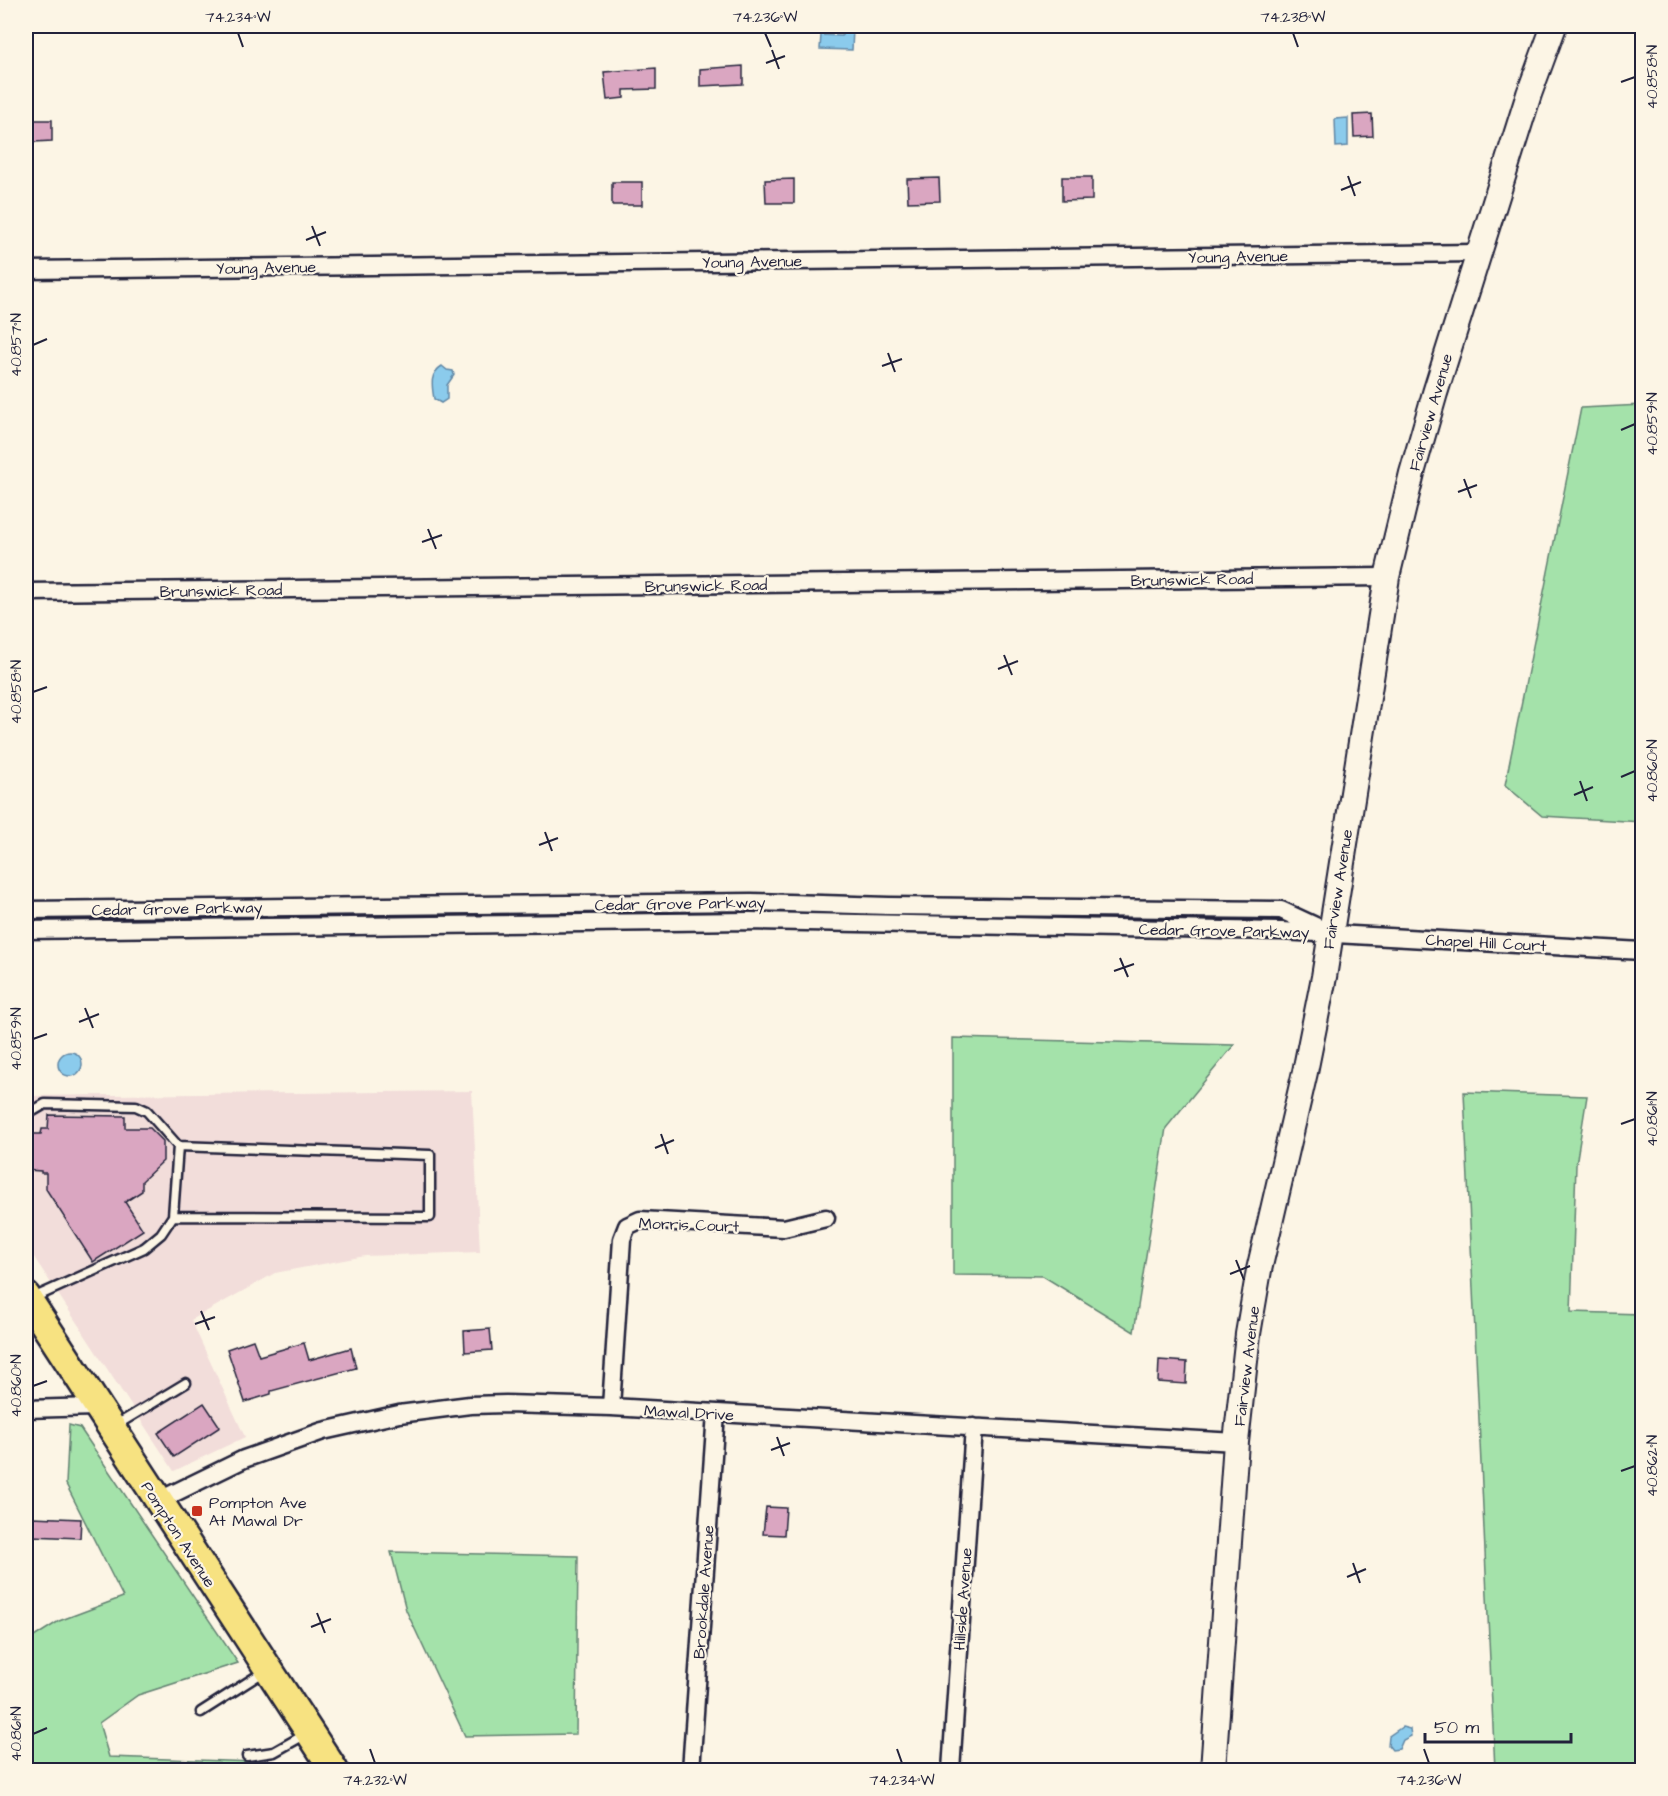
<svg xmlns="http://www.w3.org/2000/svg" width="1668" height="1796" viewBox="0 0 1668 1796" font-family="'Architects Daughter',sans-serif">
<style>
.built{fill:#f2ddda}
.green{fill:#a4e2aa;stroke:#638272;stroke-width:1.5}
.water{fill:#8bcbec;stroke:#6187a5;stroke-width:1.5}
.building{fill:#daa6c1;stroke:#22223b;stroke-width:1.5}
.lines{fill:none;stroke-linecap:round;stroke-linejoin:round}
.service-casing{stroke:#22223b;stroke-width:13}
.minor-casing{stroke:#22223b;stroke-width:21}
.secondary-casing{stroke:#22223b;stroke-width:28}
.primary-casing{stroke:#22223b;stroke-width:32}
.service{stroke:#fcf5e5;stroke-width:8}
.minor{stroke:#fcf5e5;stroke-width:16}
.secondary{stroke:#fcf5e5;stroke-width:24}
.primary{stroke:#f7e281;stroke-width:27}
.ticks{fill:none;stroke:#22223b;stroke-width:2}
.poi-dot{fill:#c8321e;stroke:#fcf5e5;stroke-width:2}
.labels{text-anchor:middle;stroke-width:4.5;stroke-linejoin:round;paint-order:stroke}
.street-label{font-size:16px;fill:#22223b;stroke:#fcf5e5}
.poi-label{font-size:16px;fill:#22223b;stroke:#fcf5e5;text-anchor:start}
.neatline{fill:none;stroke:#22223b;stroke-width:2}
.ticks-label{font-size:15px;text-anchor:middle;fill:#22223b}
</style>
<rect width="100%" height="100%" fill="#fcf5e5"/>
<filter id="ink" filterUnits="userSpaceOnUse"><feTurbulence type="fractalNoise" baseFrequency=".0167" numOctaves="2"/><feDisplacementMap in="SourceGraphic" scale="12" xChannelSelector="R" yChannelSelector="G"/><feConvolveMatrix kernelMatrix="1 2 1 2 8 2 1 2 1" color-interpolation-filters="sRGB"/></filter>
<g filter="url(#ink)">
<!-- built -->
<path class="built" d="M472,1091L480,1252L365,1256L275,1273L191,1320L245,1437L174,1471L26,1245V1096Z"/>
<!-- green -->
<path class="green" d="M1642,405V822L1542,816L1505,785L1581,408Z
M953,1038L1234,1045L1166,1128L1134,1332L1043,1276L953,1275Z
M1464,1092L1587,1096L1576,1165L1571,1312L1642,1314V1770H1495Z
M69,1425L80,1428L238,1663L138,1695L99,1723L109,1757L289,1763L294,1770H26V1642L59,1621L123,1597L66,1484Z
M391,1552L578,1556L576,1734L465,1736L406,1610Z"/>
<!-- water -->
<path class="water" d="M842,29H853L852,50L820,49L821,35L842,36Z
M1348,118V146L1336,147L1335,119Z
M442,366L447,370L453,371L454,375L447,385V399L441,403L434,399C432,386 429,374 442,366Z
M58 1064a12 12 0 1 1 24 0a12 12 0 1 1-24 0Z
M1402,1727L1410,1729L1411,1736L1403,1740L1399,1749L1392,1750L1388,1745L1389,1736Z"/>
<!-- building -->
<path class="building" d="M743,66V84L700,86V69Z
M656,68V89L624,90V98L607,100L604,72Z
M1372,114L1373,136L1354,137L1353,115Z
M33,120H52V141L34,142Z
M1062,177H1092V200L1062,201Z
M939,178L940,201L908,202L907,179Z
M794,179V203H766L765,180Z
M612,182H642V205H612Z
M49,1115L125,1116V1128H150L163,1141V1161L142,1181V1191L125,1202L143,1230L93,1262L46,1189V1173H41V1171L27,1170V1134H41L42,1129H48Z
M490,1329L492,1350L465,1352L464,1331Z
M253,1340L259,1356L304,1343L309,1360L351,1348L356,1368L271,1391V1394L245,1402L227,1349Z
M1159,1360L1187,1362L1186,1384L1158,1382Z
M204,1403L220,1427L174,1457L158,1433Z
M766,1507L786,1508L784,1535L763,1534Z
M32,1517L81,1519L80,1538L31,1536Z"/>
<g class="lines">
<defs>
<path id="service" d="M26,1115L45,1104L136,1106L147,1111L178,1146L430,1155V1217L173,1216L161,1234L144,1248L33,1298
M173,1216L178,1146
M113,1427L186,1383
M201,1712L265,1671
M247,1756L274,1752L306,1734"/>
<path id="minor" d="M26,270L1478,253
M26,592L1387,577
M26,910L751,902L889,906L1281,910L1324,930
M26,930L749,921L1281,931L1642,951
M611,1407L622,1239L627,1226L640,1220L784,1228L826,1218
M26,1409L95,1407
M158,1501L244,1459L323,1431L399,1414L470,1405L506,1404L611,1407L1236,1442
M691,1770L716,1413
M951,1770L974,1427"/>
<path id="secondary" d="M1213,1770L1236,1442L1248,1334L1259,1270L1305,1072L1324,977L1387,577L1412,473L1435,393L1529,94L1554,26"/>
<path id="primary" d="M26,1296L334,1770"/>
</defs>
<!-- service casing -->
<use href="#service" class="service-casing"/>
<!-- minor casing -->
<use href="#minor" class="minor-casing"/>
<!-- secondary casing -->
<use href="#secondary" class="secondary-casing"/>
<!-- primary casing -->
<use href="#primary" class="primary-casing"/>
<!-- service -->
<use href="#service" class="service"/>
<!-- minor -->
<use href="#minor" class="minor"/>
<!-- secondary -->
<use href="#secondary" class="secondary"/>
<!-- primary -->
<use href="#primary" class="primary"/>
</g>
</g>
<!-- ticks -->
<path class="ticks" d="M238,33L243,47M765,33L771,47M1293,33L1298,47M772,50L779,69M766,63L785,56M1621,82L1635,77M1348,176L1355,196M1341,190L1361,182M312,226L320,246M306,240L326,232M33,345L47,339M888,353L895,372M882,366L902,359M1621,430L1635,424M1464,479L1471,498M1458,492L1477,485M428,529L436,549M422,542L442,535M1004,655L1012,675M998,669L1018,661M33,692L47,687M1621,777L1635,771M1580,781L1587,801M1574,795L1593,787M545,832L552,851M539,845L558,838M1120,958L1128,977M1114,971L1134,964M85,1008L93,1028M79,1022L99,1014M33,1039L47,1034M1621,1124L1635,1119M661,1134L668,1154M655,1148L674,1140M1236,1260L1244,1280M1230,1274L1250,1266M201,1311L209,1330M195,1324L215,1317M33,1386L47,1381M777,1437L784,1456M771,1450L790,1443M1621,1471L1635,1466M1353,1563L1360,1583M1347,1577L1366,1569M317,1613L325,1633M311,1627L331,1619M33,1734L47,1728M370,1749L375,1763M897,1749L902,1763M1424,1749L1429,1763"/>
<!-- markers -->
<rect class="poi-dot" x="191" y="1505" width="12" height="12" rx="3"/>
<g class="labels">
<!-- street labels -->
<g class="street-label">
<text transform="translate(1238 256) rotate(-1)" y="6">Young Avenue</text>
<text transform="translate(752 261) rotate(-1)" y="6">Young Avenue</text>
<text transform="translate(266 267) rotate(-1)" y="6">Young Avenue</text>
<text transform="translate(1430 412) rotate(-74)" y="6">Fairview Avenue</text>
<text transform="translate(1192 579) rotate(-1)" y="6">Brunswick Road</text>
<text transform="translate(706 585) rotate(-1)" y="6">Brunswick Road</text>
<text transform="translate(221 590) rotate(-1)" y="6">Brunswick Road</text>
<text transform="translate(1337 889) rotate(-81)" y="6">Fairview Avenue</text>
<text transform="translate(680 903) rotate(-1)" y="6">Cedar Grove Parkway</text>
<text transform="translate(177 908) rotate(-1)" y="6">Cedar Grove Parkway</text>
<text transform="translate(1224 930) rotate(1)" y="6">Cedar Grove Parkway</text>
<text transform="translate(1486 942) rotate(3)" y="6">Chapel Hill Court</text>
<text transform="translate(689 1224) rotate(2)" y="6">Morris Court</text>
<text transform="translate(1246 1366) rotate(-83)" y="6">Fairview Avenue</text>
<text transform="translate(689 1412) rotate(3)" y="6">Mawal Drive</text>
<text transform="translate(179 1534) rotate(57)" y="6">Pompton Avenue</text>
<text transform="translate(703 1592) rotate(-86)" y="6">Brookdale Avenue</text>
<text transform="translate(962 1599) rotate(-86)" y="6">Hillside Avenue</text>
</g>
<!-- poi labels -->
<g class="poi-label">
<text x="209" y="1508">Pompton Ave<tspan x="209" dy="18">At Mawal Dr</tspan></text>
</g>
</g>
<!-- margin -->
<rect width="1668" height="1796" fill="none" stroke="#fcf5e5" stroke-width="66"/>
<!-- scale -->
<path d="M1425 1733v9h146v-9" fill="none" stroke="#22223b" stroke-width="3"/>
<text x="1434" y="1733" font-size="18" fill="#22223b" stroke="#fcf5e5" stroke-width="4.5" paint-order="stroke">50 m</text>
<rect x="33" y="33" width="1602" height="1730" class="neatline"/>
<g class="ticks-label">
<text x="238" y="22">74.234°W</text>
<text x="765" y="22">74.236°W</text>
<text x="1293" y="22">74.238°W</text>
<text transform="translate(1652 77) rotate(-90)" y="5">40.858°N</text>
<text transform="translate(16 345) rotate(-90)" y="5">40.857°N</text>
<text transform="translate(1652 424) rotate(-90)" y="5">40.859°N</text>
<text transform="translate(16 692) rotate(-90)" y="5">40.858°N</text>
<text transform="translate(1652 771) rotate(-90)" y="5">40.860°N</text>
<text transform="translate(16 1039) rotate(-90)" y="5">40.859°N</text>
<text transform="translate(1652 1119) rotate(-90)" y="5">40.861°N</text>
<text transform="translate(16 1386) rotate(-90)" y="5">40.860°N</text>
<text transform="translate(1652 1466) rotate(-90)" y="5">40.862°N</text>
<text transform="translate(16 1734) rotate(-90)" y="5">40.861°N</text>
<text x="375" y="1785">74.232°W</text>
<text x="902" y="1785">74.234°W</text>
<text x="1429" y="1785">74.236°W</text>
</g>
</svg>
